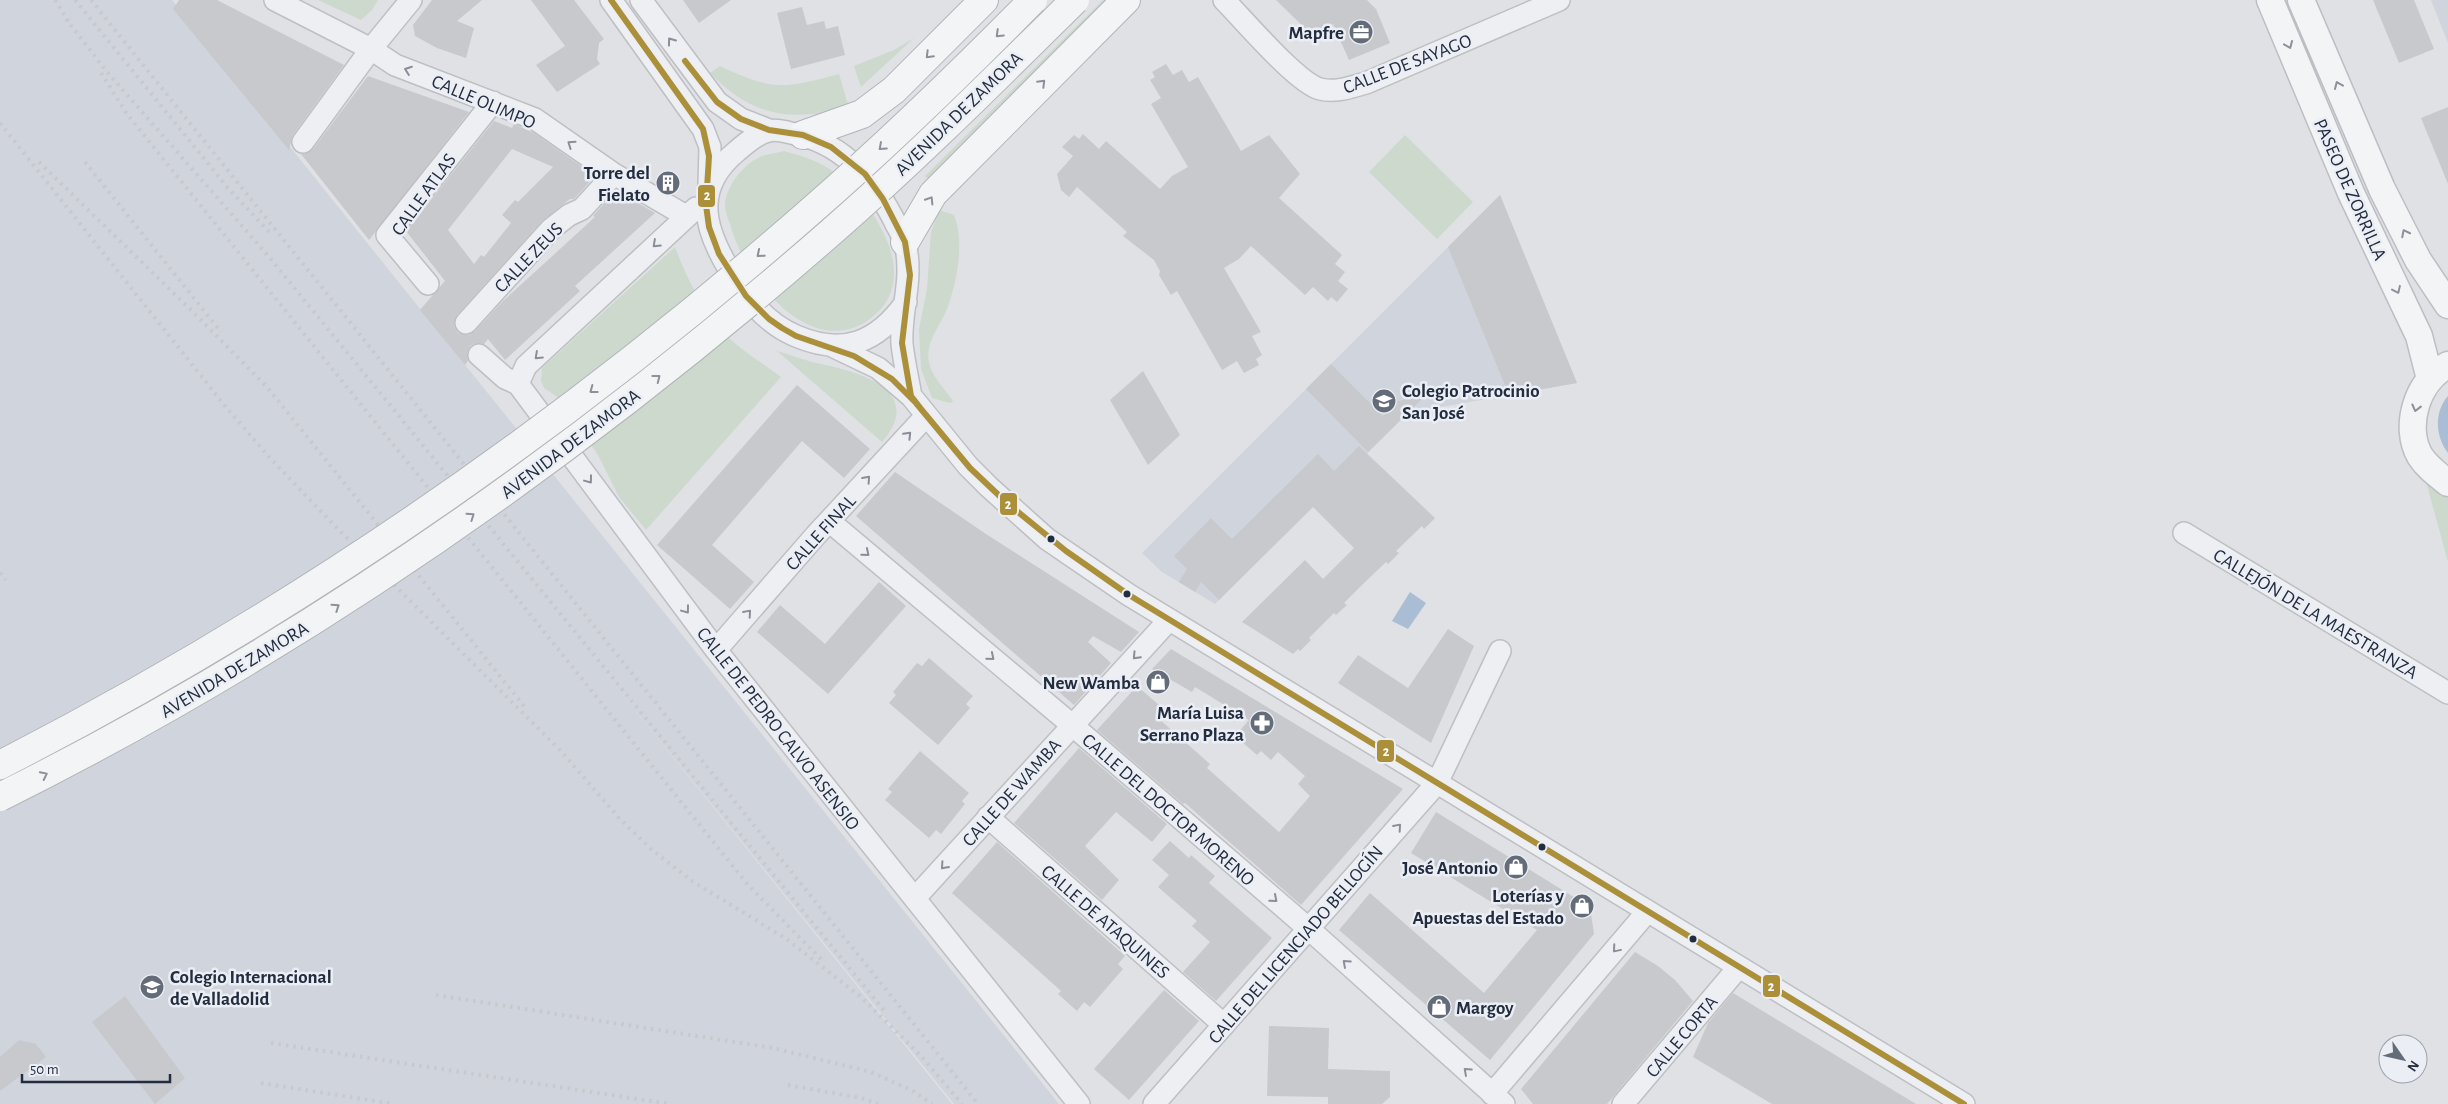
<svg xmlns="http://www.w3.org/2000/svg" width="2448" height="1104" viewBox="0 0 2448 1104" font-family="'Alegreya Sans',sans-serif">
<style>
.built{fill:#d0d4dc}
.green{fill:#ced9ce}
.water{fill:#a9bdd4}
.building{fill:#c7c9cd;fill-rule:evenodd}
.lines{fill:none;stroke-linecap:round;stroke-linejoin:round}
.minor-casing{stroke:#bdbfc3;stroke-width:24}
.major-casing{stroke:#bbbec3;stroke-width:29}
.highway-casing{stroke:#b1b4ba;stroke-width:30}
.minor{stroke:#eeeff2;stroke-width:21}
.major{stroke:#f3f4f5;stroke-width:26}
.highway{stroke:#f3f4f5;stroke-width:28}
.rail{stroke:#c7c9cd;stroke-width:4;stroke-dasharray:2.5 5;stroke-linecap:butt}
.highway-bridge-casing{stroke:#b1b4ba;stroke-width:30;stroke-linecap:butt}
.highway-bridge{stroke:#f3f4f5;stroke-width:28}
.bus-1-casing{stroke:#ebeff5;stroke-width:10}
.bus-1{stroke:#ac9039;stroke-width:6}
.oneway{stroke:#8c909a}
.oneway2{stroke:#898e98}
.bus-dot{fill:#242d3f;stroke:#ebeff5;stroke-width:2}
.labels{text-anchor:middle;stroke-width:5;stroke-linejoin:round;paint-order:stroke}
.poi-label{font-size:19px;font-weight:bold;fill:#242d3f;stroke:#ebeff5;text-anchor:end}
.street-label{font-size:19px;fill:#242d3f;stroke:#ebeff5}
.line-badge{stroke:#ebeff5;stroke-width:2}
.badge-label{font-size:14px;text-anchor:middle;font-weight:bold;fill:#fff}
</style>
<rect width="100%" height="100%" fill="#dfe1e5"/>
<!-- built -->
<path class="built" d="M0,0H172L1059,1104H954L582,644L952,1104H0Z
M2431,0H2448V43Z
M1500,195L1577,383L1408,413L1215,604L1162,572L1142,553Z"/>
<!-- green -->
<path class="green" d="M318,0H378L372,10L361,20Z
M1103,0H1117L934,184L925,176Z
M914,38L861,87L854,66L894,50Z
M720,66C773,91 783,89 839,74L849,108C790,121 754,118 710,73Z
M1405,135L1473,202L1437,239L1369,172Z
M784,151C802,156 820,161 835,173C876,205 926,282 867,321C807,360 743,274 730,224C728,219 725,211 725,206C725,187 744,163 762,156C768,154 777,153 784,151Z
M939,210L954,215C965,242 957,282 947,309C940,327 923,344 930,366C933,377 946,391 953,401L950,403L932,398L921,369L919,329L927,289L931,232Z
M675,247C688,282 708,321 737,345C751,357 767,366 781,377L646,530L619,497L598,455L556,396L544,388L541,381L542,368Z
M777,351C791,355 806,361 821,364C860,372 926,391 882,442Z
M2425,478L2448,494V562Z"/>
<!-- water -->
<path class="water" d="M2448,396V453C2435,436 2434,412 2448,396Z
M1410,592L1426,603L1408,629L1392,621Z"/>
<!-- building -->
<path class="building" d="M179,0H217L344,65L293,135L289,150L173,9Z
M432,0H482L457,21L474,28L466,58L437,48L415,36L413,25Z
M531,0H574L604,39L599,43L597,59L600,64L557,92L536,65L565,46Z
M683,0H731L699,23Z
M1276,0H1367L1376,9L1390,43L1349,60L1333,24L1317,40Z
M2373,0H2414L2434,49L2399,63Z
M802,7L807,25L824,21L826,29L838,26L845,55L791,69L777,13Z
M1166,64L1173,75L1182,70L1189,82L1198,77L1241,151L1269,135L1300,174L1279,198L1342,255L1335,264L1345,272L1338,281L1348,289L1337,302L1331,297L1328,301L1313,287L1305,295L1251,246L1239,259L1224,268L1261,332L1252,336L1262,355L1256,359L1259,365L1244,373L1237,361L1222,370L1177,291L1171,295L1159,275L1160,271L1154,260L1123,236L1127,232L1077,187L1069,197L1061,190L1057,174L1073,156L1062,147L1074,135L1079,139L1083,134L1099,149L1106,141L1160,189L1172,176L1188,167L1151,104L1161,98L1150,80L1155,77L1152,72Z
M368,76L469,112L369,240L301,154L313,149Z
M2448,107V184L2421,118Z
M494,121L512,128L514,124L534,133L595,176L574,199H570L542,221L457,315L454,326L458,333L469,335L475,331L502,302L595,217L593,216L616,190L655,213L575,286L580,291L505,360L488,339L484,344L476,343L470,346L467,353L468,361L465,365L420,310L445,281L406,231ZM512,149L553,167L518,202L515,200L502,215L511,223L484,257L481,255L474,264L448,230Z
M1500,195L1577,383L1509,395L1448,247Z
M1331,364L1383,416L1398,401L1425,396L1368,452L1306,389Z
M1143,371L1180,435L1148,465L1110,400Z
M797,385L870,449L844,478L802,441L712,545L754,582L730,609L657,545Z
M1359,446L1435,518L1424,529L1422,526L1396,551L1399,553L1388,564L1386,562L1362,585L1344,603L1347,605L1336,615L1334,613L1309,638L1311,640L1300,651L1298,649L1293,654L1242,622L1305,560L1323,579L1354,548L1313,507L1219,600L1201,582L1195,592L1179,582L1187,569L1174,556L1211,518L1232,539L1318,454L1334,471Z
M895,472L986,534L1139,632L1121,652L1093,636L1088,642L1111,663L1074,705L856,516Z
M879,582L906,606L828,694L757,632L780,605L825,644Z
M1448,629L1474,646L1431,743L1338,683L1358,655L1408,688Z
M1171,649L1403,789L1301,905L1185,803L1183,804L1097,730L1137,686L1166,711L1159,719L1210,764L1207,768L1279,832L1310,796L1298,784L1305,776L1278,752L1271,760L1261,751L1257,755L1235,736L1249,720L1195,687L1192,692L1152,669Z
M929,658L973,696L966,704L970,708L938,745L889,703L896,695L893,692L917,663L922,666Z
M1079,748L1167,824L1152,842L1116,812L1085,846L1119,880L1102,900L1014,823Z
M920,751L969,793L962,801L965,804L941,834L936,830L929,838L885,800L892,792L888,789Z
M1436,812L1590,907L1594,934L1490,1060L1339,930L1370,893L1484,993L1537,930L1411,853Z
M1170,841L1189,858L1191,855L1215,876L1209,883L1272,938L1216,1001L1183,972L1210,942L1192,926L1197,921L1158,887L1169,875L1152,860Z
M997,842L1125,956L1118,964L1123,969L1090,1007L1084,1002L1077,1011L1058,994L1061,991L952,893Z
M1635,952L1658,966L1675,980L1693,1001L1607,1104H1533L1521,1089Z
M1164,990L1199,1021L1129,1100L1094,1069Z
M1733,993L1888,1087L1916,1104H1772L1693,1057L1708,1023Z
M125,996L185,1078L155,1104L92,1022Z
M1269,1026L1329,1028L1328,1069L1390,1071V1097L1382,1104H1328V1097L1267,1096Z
M19,1040L36,1044L46,1057L0,1091V1057Z"/>
<g class="lines">
<defs>
<path id="minor" d="M275,0L371,49L395,65L535,119L614,174L686,216
M611,0L703,129L710,147L709,184
M641,0L717,102L741,119L769,130
M1224,0C1244,20 1297,83 1320,89C1336,93 1351,87 1366,83L1559,0
M303,142L371,49L411,0
M428,284L387,235L493,102
M906,302C877,343 843,356 796,336C765,323 747,298 730,271C703,227 693,187 737,151C746,143 758,133 769,131C776,129 787,132 795,134C842,143 873,179 894,220C897,227 903,235 905,243C914,279 900,310 902,344C904,362 908,379 911,396
M466,323L551,229L569,215L582,209L614,174
M832,346L878,368L911,396L968,466L989,487L1047,539L1129,595L1964,1104
M479,355L505,378L518,384L716,650L1079,1104
M518,384L526,366L696,208
M829,521L1072,725L1309,929L1504,1104
M2184,533L2448,693
M716,650L816,535L926,416
M988,817L1224,1025
M915,898L1169,620
M1492,1094L1647,912
M1154,1104L1437,783L1500,651
M1623,1104L1738,968"/>
<path id="major" d="M2270,0L2351,193L2419,336L2430,379
M2301,0L2382,189L2418,260L2448,305
M2448,365C2417,380 2403,427 2420,456C2427,467 2438,475 2448,483"/>
<path id="highway" d="M803,135L862,114L894,90L984,0
M905,242L933,194L1126,0"/>
</defs>
<!-- minor casing -->
<use href="#minor" class="minor-casing"/>
<!-- major casing -->
<use href="#major" class="major-casing"/>
<!-- highway casing -->
<use href="#highway" class="highway-casing"/>
<!-- minor -->
<use href="#minor" class="minor"/>
<!-- major -->
<use href="#major" class="major"/>
<!-- highway -->
<use href="#highway" class="highway"/>
<!-- rail -->
<path class="rail" d="M55,0L70,24
M75,0L228,188L271,234
M91,0L978,1104
M66,19L108,73L270,258L887,1014
M101,73L127,114L748,885L821,959
M0,123L225,406L270,458L332,523L560,750L619,818L651,849L692,881L785,938L861,997L922,1057L962,1104
M39,162L194,313L267,387L524,706
M85,162L221,332
M0,573L6,580
M436,995L773,1048L871,1072L913,1091L932,1104
M271,1043L670,1104
M261,1083L394,1104
M788,1085L861,1098L878,1104"/>
<defs>
<path id="highway-bridge" d="M0,765C293,615 565,427 812,210C889,143 962,72 1033,0
M0,797C301,647 577,454 830,233C915,159 995,79 1075,0"/>
</defs>
<!-- highway-bridge casing -->
<use href="#highway-bridge" class="highway-bridge-casing"/>
<!-- highway-bridge -->
<use href="#highway-bridge" class="highway-bridge"/>
<defs>
<path id="bus-1" d="M611,0L703,129L709,156L706,205L709,227L719,254L746,296L769,319L782,328L796,336L854,356L892,379L916,403L970,468L1007,503L1066,551L1129,595L1964,1104
M685,61L717,102L741,119L769,130L803,135L831,147L865,174L883,199L905,242L910,275L902,343L911,396L925,414"/>
</defs>
<!-- bus-1 casing -->
<use href="#bus-1" class="bus-1-casing"/>
<!-- bus-1 -->
<use href="#bus-1" class="bus-1"/>
</g>
<!-- one-way arrows -->
<defs><path id="oneway-chevron" d="M-2-3.5L2.5 0L-2 3.5" fill="none" stroke-width="1.6" stroke-linecap="round" stroke-linejoin="round" transform="scale(1.25)"/></defs>
<g class="oneway">
<use href="#oneway-chevron" transform="translate(999 34) rotate(136)"/>
<use href="#oneway-chevron" transform="translate(2289 45) rotate(67)"/>
<use href="#oneway-chevron" transform="translate(929 55) rotate(135)"/>
<use href="#oneway-chevron" transform="translate(1042 83) rotate(-45)"/>
<use href="#oneway-chevron" transform="translate(2338 85) rotate(-113)"/>
<use href="#oneway-chevron" transform="translate(882 147) rotate(138)"/>
<use href="#oneway-chevron" transform="translate(930 200) rotate(-58)"/>
<use href="#oneway-chevron" transform="translate(2405 233) rotate(-117)"/>
<use href="#oneway-chevron" transform="translate(760 254) rotate(140)"/>
<use href="#oneway-chevron" transform="translate(2397 290) rotate(65)"/>
<use href="#oneway-chevron" transform="translate(657 378) rotate(-38)"/>
<use href="#oneway-chevron" transform="translate(593 390) rotate(143)"/>
<use href="#oneway-chevron" transform="translate(2416 408) rotate(104)"/>
<use href="#oneway-chevron" transform="translate(471 516) rotate(-35)"/>
<use href="#oneway-chevron" transform="translate(336 607) rotate(-34)"/>
<use href="#oneway-chevron" transform="translate(44 775) rotate(-26)"/>
</g>
<g class="oneway2">
<use href="#oneway-chevron" transform="translate(671 41) rotate(-126)"/>
<use href="#oneway-chevron" transform="translate(408 70) rotate(-160)"/>
<use href="#oneway-chevron" transform="translate(571 144) rotate(-145)"/>
<use href="#oneway-chevron" transform="translate(656 244) rotate(137)"/>
<use href="#oneway-chevron" transform="translate(538 356) rotate(137)"/>
<use href="#oneway-chevron" transform="translate(908 435) rotate(-46)"/>
<use href="#oneway-chevron" transform="translate(867 479) rotate(-48)"/>
<use href="#oneway-chevron" transform="translate(589 480) rotate(53)"/>
<use href="#oneway-chevron" transform="translate(866 553) rotate(40)"/>
<use href="#oneway-chevron" transform="translate(686 610) rotate(53)"/>
<use href="#oneway-chevron" transform="translate(748 613) rotate(-49)"/>
<use href="#oneway-chevron" transform="translate(1136 656) rotate(133)"/>
<use href="#oneway-chevron" transform="translate(991 657) rotate(40)"/>
<use href="#oneway-chevron" transform="translate(1398 827) rotate(-49)"/>
<use href="#oneway-chevron" transform="translate(944 866) rotate(132)"/>
<use href="#oneway-chevron" transform="translate(1274 899) rotate(41)"/>
<use href="#oneway-chevron" transform="translate(1616 949) rotate(130)"/>
<use href="#oneway-chevron" transform="translate(1346 963) rotate(-138)"/>
<use href="#oneway-chevron" transform="translate(1467 1071) rotate(-138)"/>
</g>
<!-- icons -->
<defs>
<symbol id="office-disc" viewBox="-11 -11 22 22"><circle r="9.5" fill="#656c79" stroke="#ebeff5"/><path d="M-6-3h4V-5.5h4V-3h4V5H-6ZM-1-4.5V-3h2v-1.5ZM-6 0V1H6V0Z" fill="#fff"/></symbol>
<symbol id="building-disc" viewBox="-11 -11 22 22"><circle r="9.5" fill="#656c79" stroke="#ebeff5"/><path d="M-4-6H4V6H1V3H-1V6H-4ZM-2.5-4.3h1.7v1.8h-1.7ZM.8-4.3h1.7v1.8H.8ZM-2.5-1h1.7V.8h-1.7ZM.8-1h1.7V.8H.8Z" fill="#fff"/></symbol>
<symbol id="school-disc" viewBox="-11 -11 22 22"><circle r="9.5" fill="#656c79" stroke="#ebeff5"/><path d="M0-5L7-2L0 1L-7-2ZM-4 1L0 2.5L4 1V4Q0 6-4 4Z" fill="#fff"/></symbol>
<symbol id="shop-disc" viewBox="-11 -11 22 22"><circle r="9.5" fill="#656c79" stroke="#ebeff5"/><path d="M-5-2.5h2.3a2.7 3.5 0 0 1 5.4 0H5L5.5 6h-11ZM-1.5-2.5h3a1.5 2.3 0 0 0-3 0Z" fill="#fff"/></symbol>
<symbol id="pharmacy-disc" viewBox="-11 -11 22 22"><circle r="9.5" fill="#656c79" stroke="#ebeff5"/><path d="M-2-6h4v4h4v4h-4v4h-4v-4h-4v-4h4Z" fill="#fff"/></symbol>
</defs>
<g fill-rule="evenodd">
<use href="#office-disc" x="1347" y="18" width="28" height="28"/>
<use href="#building-disc" x="654" y="169" width="28" height="28"/>
<use href="#school-disc" x="1370" y="387" width="28" height="28"/>
<use href="#shop-disc" x="1144" y="668" width="28" height="28"/>
<use href="#pharmacy-disc" x="1248" y="709" width="28" height="28"/>
<use href="#shop-disc" x="1502" y="853" width="28" height="28"/>
<use href="#shop-disc" x="1568" y="892" width="28" height="28"/>
<use href="#school-disc" x="138" y="973" width="28" height="28"/>
<use href="#shop-disc" x="1425" y="993" width="28" height="28"/>
</g>
<!-- markers -->
<g class="bus-dot">
<circle cx="1051" cy="539" r="4.5"/>
<circle cx="1127" cy="594" r="4.5"/>
<circle cx="1542" cy="847" r="4.5"/>
<circle cx="1693" cy="939" r="4.5"/>
</g>
<g class="labels">
<!-- poi labels -->
<g class="poi-label">
<text x="1344" y="39">Mapfre</text>
<text x="650" y="179">Torre del<tspan x="650" dy="22">Fielato</tspan></text>
<text x="1402" y="397" text-anchor="start">Colegio Patrocinio<tspan x="1402" dy="22">San José</tspan></text>
<text x="1140" y="689">New Wamba</text>
<text x="1244" y="719">María Luisa<tspan x="1244" dy="22">Serrano Plaza</tspan></text>
<text x="1498" y="874">José Antonio</text>
<text x="1564" y="902">Loterías y<tspan x="1564" dy="22">Apuestas del Estado</tspan></text>
<text x="170" y="983" text-anchor="start">Colegio Internacional<tspan x="170" dy="22">de Valladolid</tspan></text>
<text x="1456" y="1014" text-anchor="start">Margoy</text>
</g>
<!-- street labels -->
<g class="street-label">
<text transform="translate(1407 63) rotate(-21)" y="7">CALLE DE SAYAGO</text>
<text transform="translate(484 101) rotate(23)" y="7">CALLE OLIMPO</text>
<text transform="translate(958 113) rotate(-44)" y="7">AVENIDA DE ZAMORA</text>
<text transform="translate(2351 189) rotate(66)" y="7">PASEO DE ZORRILLA</text>
<text transform="translate(423 194) rotate(-54)" y="7">CALLE ATLAS</text>
<text transform="translate(528 257) rotate(-46)" y="7">CALLE ZEUS</text>
<text transform="translate(570 443) rotate(-37)" y="7">AVENIDA DE ZAMORA</text>
<text transform="translate(820 532) rotate(-48)" y="7">CALLE FINAL</text>
<text transform="translate(2316 613) rotate(31)" y="7">CALLEJÓN DE LA MAESTRANZA</text>
<text transform="translate(234 669) rotate(-31)" y="7">AVENIDA DE ZAMORA</text>
<text transform="translate(779 728) rotate(52)" y="7">CALLE DE PEDRO CALVO ASENSIO</text>
<text transform="translate(1011 792) rotate(-48)" y="7">CALLE DE WAMBA</text>
<text transform="translate(1169 809) rotate(41)" y="7">CALLE DEL DOCTOR MORENO</text>
<text transform="translate(1106 921) rotate(41)" y="7">CALLE DE ATAQUINES</text>
<text transform="translate(1295 944) rotate(-49)" y="7">CALLE DEL LICENCIADO BELLOGÍN</text>
<text transform="translate(1681 1036) rotate(-50)" y="7">CALLE CORTA</text>
</g>
</g>
<g class="line-badge">
<rect x="697" y="184" width="19" height="24" rx="5" fill="#ac9039"/>
<rect x="999" y="492" width="19" height="24" rx="5" fill="#ac9039"/>
<rect x="1376" y="739" width="19" height="24" rx="5" fill="#ac9039"/>
<rect x="1762" y="974" width="19" height="24" rx="5" fill="#ac9039"/>
</g>
<g class="badge-label">
<text x="707" y="200">2</text>
<text x="1008" y="509">2</text>
<text x="1386" y="756">2</text>
<text x="1771" y="991">2</text>
</g>
<!-- north arrow -->
<g transform="translate(2403 1059) rotate(124)"><circle r="24" fill="#ebeff5" stroke="#9ba1ac"/>
<path d="M0-4L9 19L0 12L-9 19Z" fill="#656c79"/>
<text y="-8" font-size="14" font-weight="bold" text-anchor="middle" fill="#242d3f">N</text>
</g>
<!-- scale -->
<path d="M22 1074v8h148v-8" fill="none" stroke="#242d3f" stroke-width="2.5"/>
<text x="30" y="1074" font-size="15" fill="#242d3f" stroke="#ebeff5" stroke-width="4" paint-order="stroke">50 m</text>
</svg>
